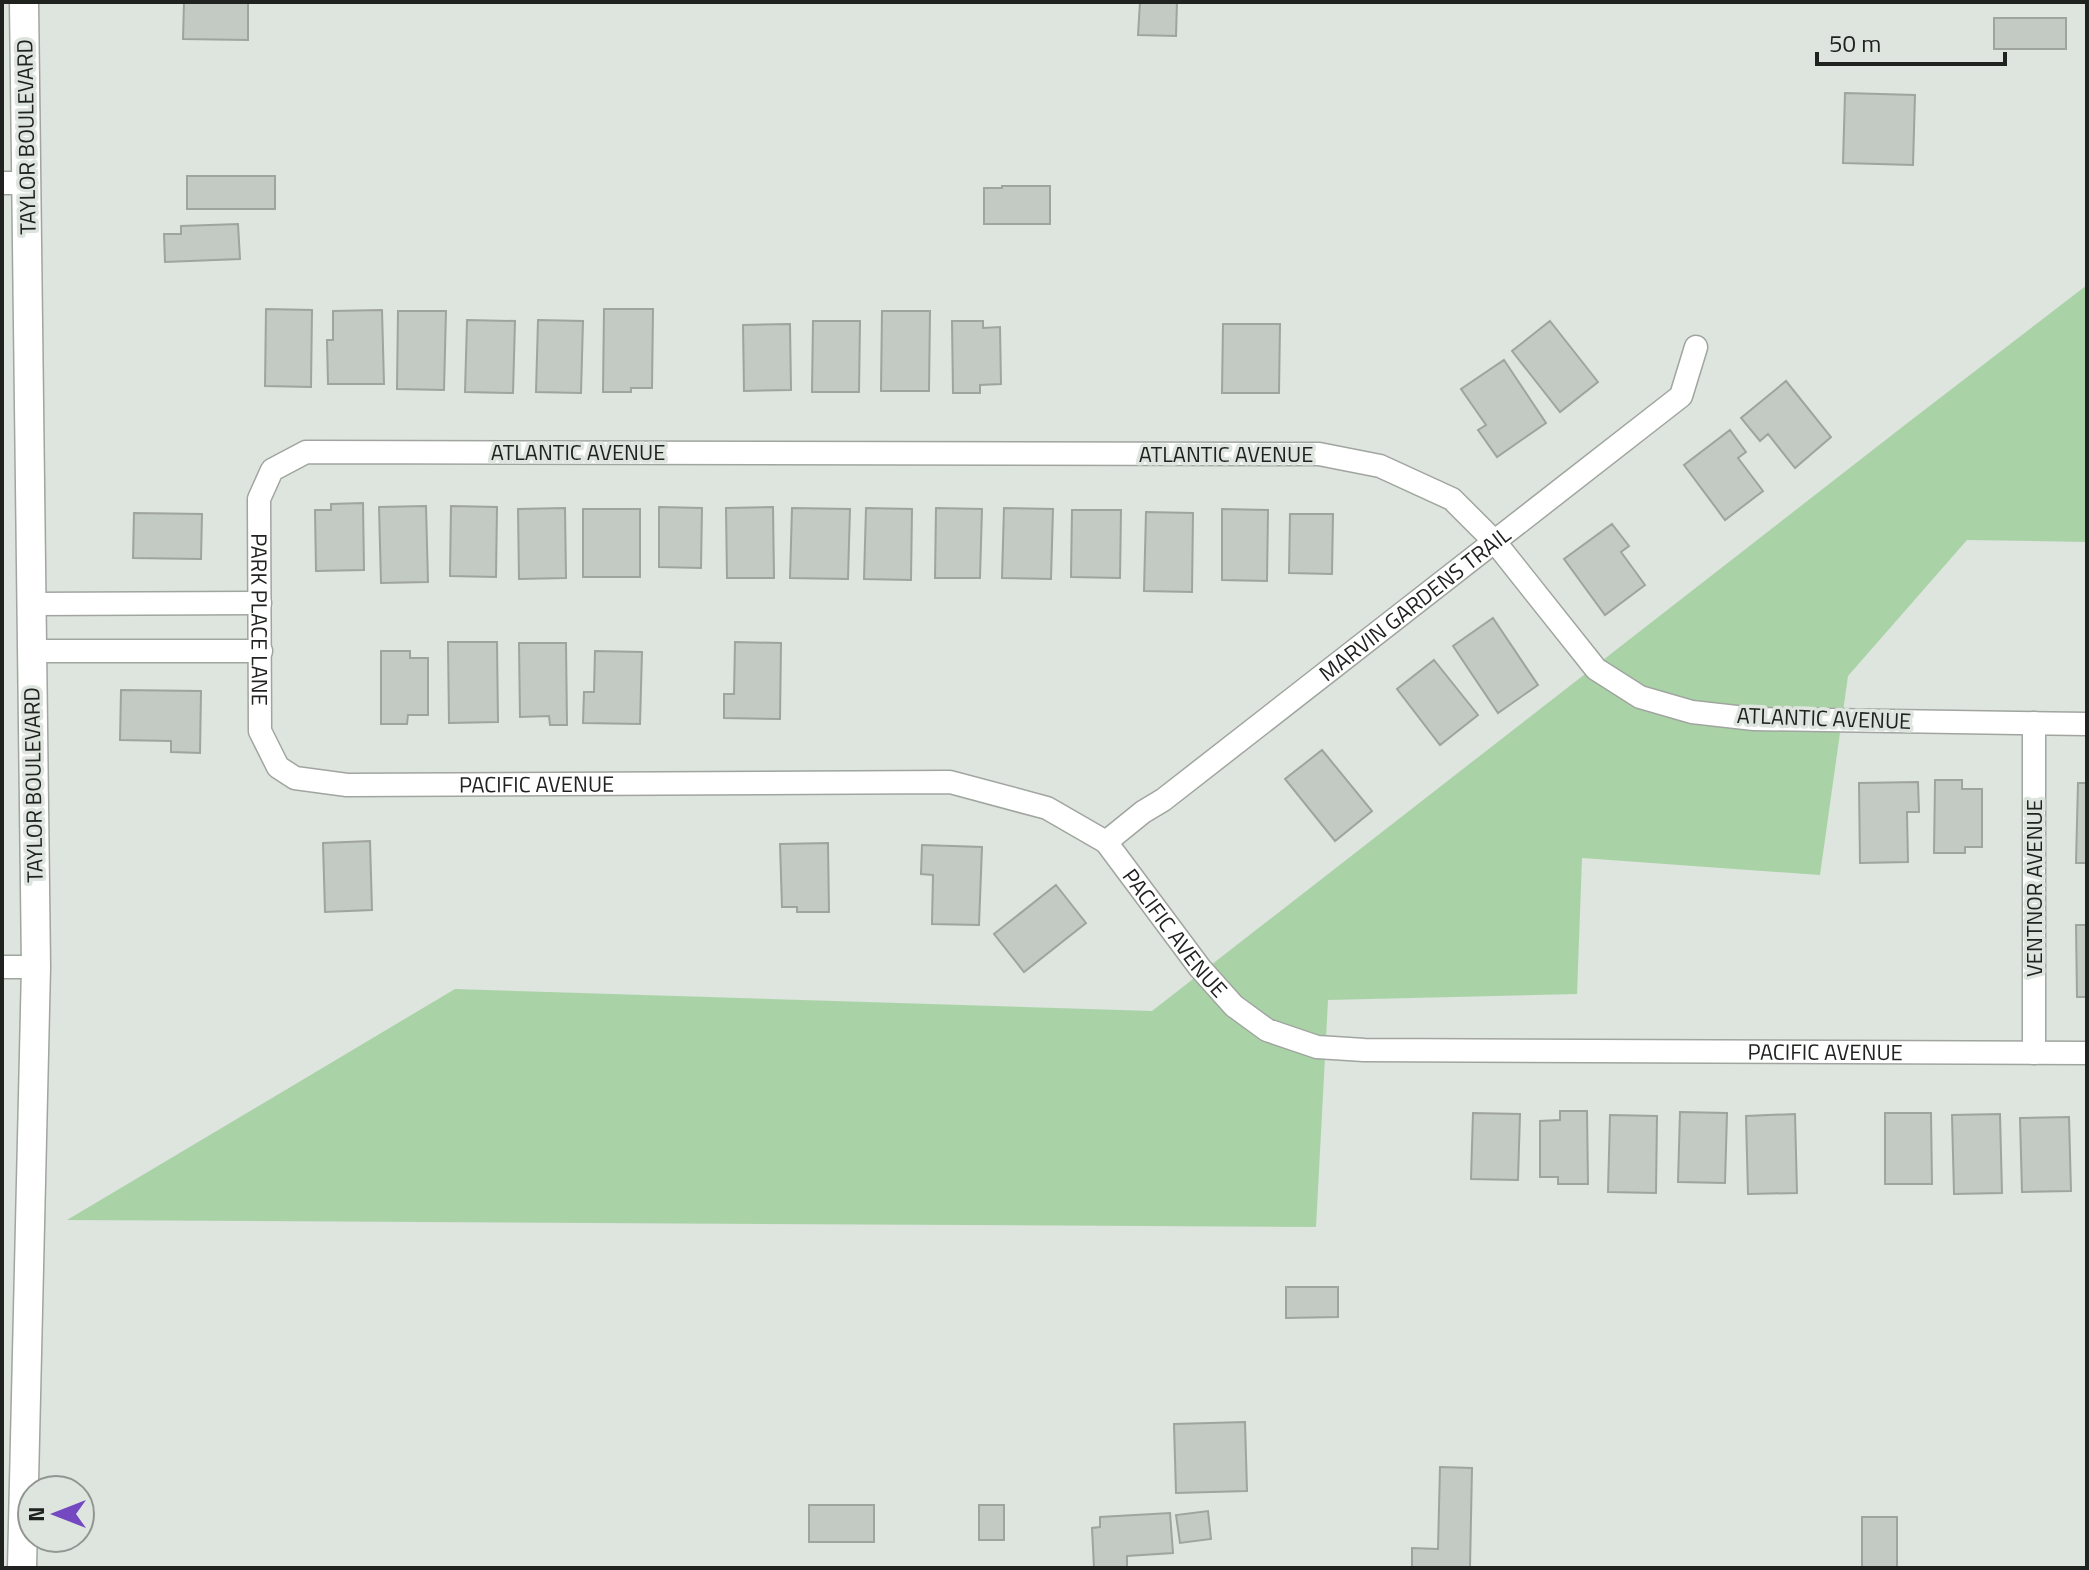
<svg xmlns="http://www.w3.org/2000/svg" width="2089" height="1570" viewBox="0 0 2089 1570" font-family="'Titillium Web',sans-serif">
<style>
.green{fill:#a9d3a7}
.building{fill:#c3c9c3;stroke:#9fa49e;stroke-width:2}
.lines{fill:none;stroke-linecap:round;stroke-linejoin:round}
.minor-casing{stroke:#a0a59f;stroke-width:25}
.tertiary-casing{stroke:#a0a59f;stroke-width:31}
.minor{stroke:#fff;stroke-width:22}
.tertiary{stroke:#fff;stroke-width:28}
.labels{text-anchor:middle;stroke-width:7;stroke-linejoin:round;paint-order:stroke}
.street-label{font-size:22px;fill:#202220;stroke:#dee4de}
</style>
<rect width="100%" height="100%" fill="#dee4de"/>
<!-- green -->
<path class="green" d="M2087,285V542L1967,540L1848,676L1820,875L1582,858L1577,994L1328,1000L1316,1227L67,1220L455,989L1152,1011L1910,421Z"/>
<!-- building -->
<path class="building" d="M184,2H248V40L183,39Z
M1140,2H1177L1176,36L1138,35Z
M1994,18H2066V49H1994Z
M1845,93L1915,95L1913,165L1843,163Z
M187,176H275V209H187Z
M1002,186H1050V224H984V188H1002Z
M238,224L240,259L165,262L164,234H181V226Z
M266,309L312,310L311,387L265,386Z
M604,309H653L652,388H631V392H603Z
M382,310L384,384H328L327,340H333V311Z
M398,311H446L444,390L397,389Z
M882,311H930L929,391H881Z
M467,320L515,321L513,393L465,392Z
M538,320L583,321L581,393L536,392Z
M813,321H860L859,392H812Z
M952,321H983V328L1000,327L1001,384L980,385V393H953Z
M1550,321L1598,382L1560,412L1512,351Z
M790,324L791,390L744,391L743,325Z
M1223,324H1280L1279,393H1222Z
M1504,360L1546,423L1497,457L1478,430L1486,425L1461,389Z
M1786,381L1831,437L1795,468L1768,434L1760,441L1741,418Z
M1730,430L1746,452L1738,458L1763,491L1725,520L1684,465Z
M363,503L364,570L316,571L315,510H331V504Z
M426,506L428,582L381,583L379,507Z
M451,506L497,507L496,577L450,576Z
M659,507L702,508L701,568L659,567Z
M773,507L774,578H727L726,508Z
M565,508L566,578L519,579L518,509Z
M792,508L850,509L848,579L790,578Z
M866,508L912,509L911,580L864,579Z
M936,508L982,509L980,578H935Z
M1004,508L1053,509L1051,579L1002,578Z
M583,509H640V577H583Z
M1222,509L1268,510L1267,581L1222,580Z
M1072,510H1121L1120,578L1071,577Z
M1146,512L1193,513L1192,592L1144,591Z
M134,513L202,514L201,559L133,558Z
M1290,514H1333L1332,574L1289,573Z
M1612,524L1629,546L1621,552L1645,585L1605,615L1564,559Z
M1493,618L1538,685L1498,713L1453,646Z
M448,642H497L498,722L449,723Z
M735,642L781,643L780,719L724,718V694H734Z
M519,643H566L567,725H550L549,716L520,717Z
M381,651H410V658H428V715H408L407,724H381Z
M595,651L642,652L640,724L583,723L584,692H594Z
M1434,660L1478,715L1440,745L1397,689Z
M121,690L201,691L200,753L171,752V741L120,740Z
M1322,750L1372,811L1335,841L1285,779Z
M1935,780H1962V789H1982V847H1965V853H1934Z
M1918,782L1919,812H1907L1908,862L1860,863L1859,783Z
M2078,783H2087V863H2076Z
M370,841L372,910L325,912L323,843Z
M828,843L829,912H797V907H782L780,844Z
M922,845L982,847L979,925L932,924L933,875L921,874Z
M1056,885L1086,923L1024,972L994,934Z
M2076,925H2087V997H2077Z
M1560,1111H1587L1588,1184H1558V1177H1540V1121L1560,1120Z
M1680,1112L1727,1113L1725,1183L1678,1182Z
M1473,1113L1520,1114L1518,1180L1471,1179Z
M1885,1113H1931L1932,1184H1885Z
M1795,1114L1797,1193L1748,1194L1746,1116Z
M2000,1114L2002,1193L1954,1194L1952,1115Z
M1610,1115L1657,1116L1656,1193L1608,1192Z
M2069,1117L2071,1191L2022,1192L2020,1118Z
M1286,1287H1338V1317L1286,1318Z
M1245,1422L1247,1491L1176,1493L1174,1424Z
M1440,1467L1472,1468L1470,1568H1412V1548L1438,1549Z
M809,1505H874V1542H809Z
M979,1505H1004V1540H979Z
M1208,1511L1211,1539L1180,1543L1176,1515Z
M1170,1513L1173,1553L1127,1556V1568H1094L1092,1528L1100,1527V1517Z
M1862,1517H1897V1568H1862Z"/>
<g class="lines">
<defs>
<g id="minor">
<path d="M2,183H26"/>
<path d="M31,604L260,603"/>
<path d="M32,651H261"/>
<path d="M2034,723V1053"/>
<path id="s1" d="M2087,724L1754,719L1692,712L1640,697L1596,669L1495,542L1452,499L1380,466L1319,454L306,452L272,470L259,499L260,731L278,767L295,778L347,785L950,782L1047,808L1106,842L1200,968L1234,1006L1267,1030L1317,1047L1364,1050L2087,1053"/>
<path id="s2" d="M1106,842L1143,812L1163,800L1681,396L1696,347"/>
<path d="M2,967H36"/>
</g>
<path id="tertiary" d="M22,1568L36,967L24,2"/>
</defs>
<!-- minor casing -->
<use href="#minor" class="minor-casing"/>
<!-- tertiary casing -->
<use href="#tertiary" class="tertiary-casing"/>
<!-- minor -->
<use href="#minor" class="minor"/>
<!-- tertiary -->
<use href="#tertiary" class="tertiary"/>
</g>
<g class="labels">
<!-- street labels -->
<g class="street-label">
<text transform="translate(26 137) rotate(-91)" y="8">TAYLOR BOULEVARD</text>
<text x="578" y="460">ATLANTIC AVENUE</text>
<text x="1226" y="462">ATLANTIC AVENUE</text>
<text dy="8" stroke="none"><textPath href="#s2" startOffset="390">MARVIN GARDENS TRAIL</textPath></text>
<text dy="8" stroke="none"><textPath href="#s1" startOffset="2070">PARK PLACE LANE</textPath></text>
<text transform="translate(1824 718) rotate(2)" y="8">ATLANTIC AVENUE</text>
<text dy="8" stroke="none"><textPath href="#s1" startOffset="2484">PACIFIC AVENUE</textPath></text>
<text transform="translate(33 785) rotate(-91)" y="8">TAYLOR BOULEVARD</text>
<text transform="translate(2034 888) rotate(-90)" y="8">VENTNOR AVENUE</text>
<text dy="8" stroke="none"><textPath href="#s1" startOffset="3180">PACIFIC AVENUE</textPath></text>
<text dy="8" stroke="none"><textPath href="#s1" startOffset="3876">PACIFIC AVENUE</textPath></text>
</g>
</g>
<!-- border -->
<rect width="2089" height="1570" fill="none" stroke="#202220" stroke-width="8"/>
<!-- north arrow -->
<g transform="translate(56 1514) rotate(270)"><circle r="38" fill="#dee4de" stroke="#929692" stroke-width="2"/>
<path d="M0-6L14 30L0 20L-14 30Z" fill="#7348c0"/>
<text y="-12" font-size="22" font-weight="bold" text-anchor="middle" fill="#202220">N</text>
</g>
<!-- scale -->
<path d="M1817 52v12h188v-12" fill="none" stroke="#202220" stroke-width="4"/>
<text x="1829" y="52" font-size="24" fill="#202220" stroke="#dee4de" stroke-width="6" paint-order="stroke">50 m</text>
</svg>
